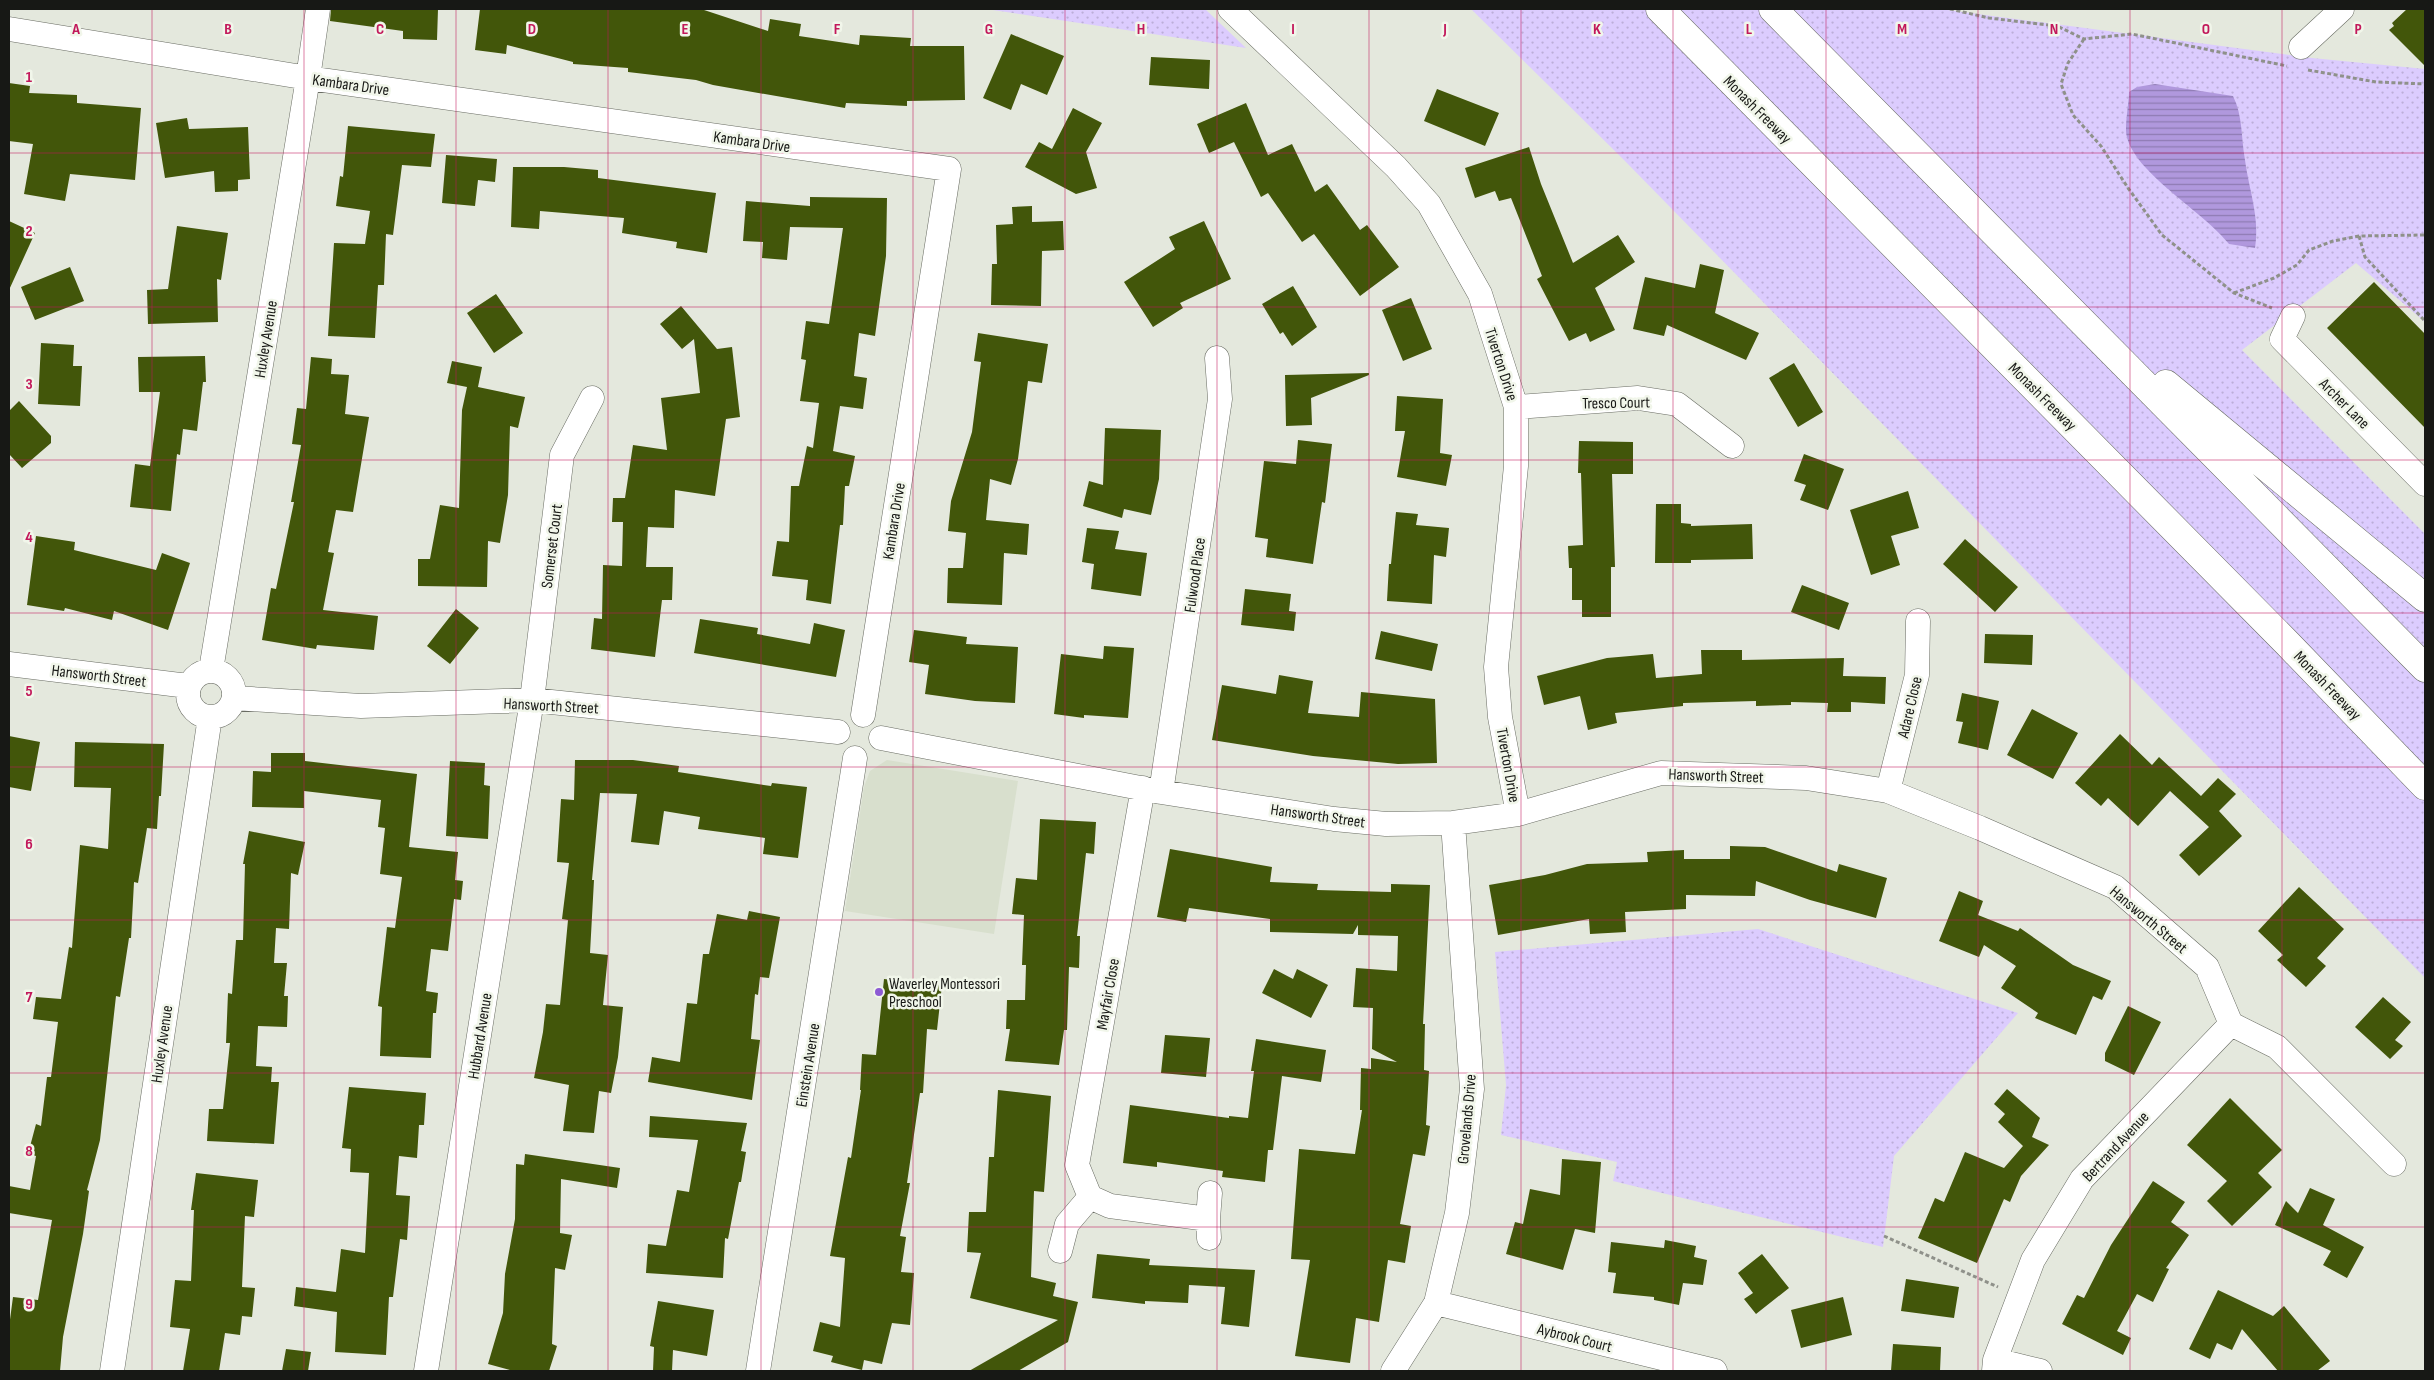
<svg xmlns="http://www.w3.org/2000/svg" width="2434" height="1380" viewBox="0 0 2434 1380" font-family="'Sofia Sans Condensed',sans-serif">
<style>
.built{fill:#d8dfcd}
.green{fill:url(#green-dots)}
.water{fill:url(#water-rules)}
.building{fill:#42560a}
.lines{fill:none;stroke-linecap:round;stroke-linejoin:round}
.minor-casing{stroke:#696c63;stroke-width:25}
.highway-casing{stroke:#696c63;stroke-width:29}
.path{stroke:#8f918a;stroke-width:3;stroke-dasharray:4 2.5;stroke-linecap:butt}
.minor{stroke:#fff;stroke-width:24}
.highway{stroke:#fff;stroke-width:28}
.grid{fill:none;stroke:#c2185b;stroke-width:1;stroke-opacity:0.55}
.poi-dot{fill:#8d5bd4;stroke:#f1f6ea;stroke-width:2}
.labels{text-anchor:middle;stroke-width:5;stroke-linejoin:round;paint-order:stroke}
.street-label{font-size:16px;fill:#171815;stroke:#f1f6ea}
.poi-label{font-size:16px;fill:#171815;stroke:#f1f6ea;text-anchor:start}
.grid-label{font-size:16px;text-anchor:middle;font-weight:bold;fill:#c2185b;stroke:#f1f6ea;stroke-width:5;stroke-linejoin:round;paint-order:stroke}
</style>
<defs>
<pattern id="green-dots" width="8" height="8" patternUnits="userSpaceOnUse" patternTransform="scale(1.25)"><rect width="8" height="8" fill="#dcccfe"/><path d="M2 2h.1M6 6h.1" fill="none" stroke="#bcaed9" stroke-width="1.8" stroke-linecap="round"/></pattern>
<pattern id="water-rules" width="6" height="5" patternUnits="userSpaceOnUse" patternTransform="scale(1.25)"><rect width="6" height="5" fill="#b098dd"/><path d="M0 2.5h6" fill="none" stroke="#8e7bb2"/></pattern>
</defs>
<rect width="100%" height="100%" fill="#e4e8dd"/>
<!-- built -->
<path class="built" d="M887,760L1018,781L994,934L845,911L864,787L870,771Z"/>
<!-- green -->
<path class="green" d="M986,9H1205L1246,48Z
M1471,9H1940L2312,58L2425,69V322L2356,263L2242,350L2425,534V978L1624,160Z
M1758,929L2018,1013L1894,1156L1883,1247L1613,1181L1617,1162L1501,1135L1506,1085L1495,952Z"/>
<!-- water -->
<path class="water" d="M2155,84L2233,96C2243,116 2241,138 2245,160C2249,190 2260,218 2255,248L2229,244C2204,212 2135,173 2127,137C2124,127 2129,104 2129,92L2137,87Z"/>
<!-- building -->
<path class="building" d="M331,9H438L437,40L403,39V31L330,21Z
M480,9H701L768,31L770,19L801,24L799,36L859,45L860,35L911,38L910,46H964L965,100L907,101V106L846,103L845,108L713,85L696,80L628,72V68L573,64V62L507,45L506,54L475,50Z
M2407,9H2425V66L2389,30L2394,26L2392,23Z
M1011,34L1064,56L1047,95L1021,84L1011,110L983,98Z
M1151,57L1210,60L1209,89L1149,85Z
M9,83L30,86L29,93L77,95V103L141,108L135,180L70,174L65,201L24,194L33,144L9,141Z
M1437,89L1499,113L1485,146L1424,121Z
M1246,103L1268,155L1292,144L1315,192L1327,184L1360,230L1367,225L1399,267L1360,296L1314,234L1302,242L1268,193L1261,197L1234,142L1209,153L1197,124Z
M1073,108L1102,123L1086,152L1097,188L1076,194L1025,167L1039,142L1052,149Z
M187,118L189,129L248,127L250,179L238,180V191L215,192L214,171L165,178L156,123Z
M348,126L435,134L431,167L402,165L393,235L386,234L384,285H378L375,338L328,336L334,243L365,244L370,211L336,206L340,176L343,177Z
M1529,147L1541,184L1573,263L1618,235L1635,262L1595,288L1615,330L1590,342L1586,333L1569,341L1537,279L1542,276L1511,198L1499,201L1495,191L1475,198L1465,168Z
M446,155L497,159L495,182L478,180L475,206L442,203Z
M513,167H564L598,170V178L716,193L707,253L676,248L677,242L622,233L624,218L540,211L539,229L511,227Z
M810,197L887,198L886,256L875,336L859,333L854,376L867,378L863,409L840,406L833,451L855,456L849,486H845L843,525H840L831,604L806,600L808,580L772,576L777,541L789,542L791,486H799L807,446L813,448L819,403L800,401L806,360L801,359L806,321L829,324L843,228L790,227L787,260L762,258L763,242L743,241L746,201L810,206Z
M1032,206V222L1063,221L1064,250L1042,251L1041,306L991,305L992,264H997L996,225L1013,224L1012,207Z
M9,221L35,233L9,290Z
M1204,221L1231,279L1180,303L1183,308L1153,327L1124,282L1175,249L1169,237Z
M177,226L228,233L221,280L217,279L218,322L148,324L147,290L168,289Z
M1700,264L1724,270L1715,313L1759,333L1746,360L1667,325L1664,336L1633,329L1645,277L1695,288Z
M70,267L84,301L35,320L21,287Z
M2374,282L2425,334V428L2327,328Z
M1293,286L1317,327L1292,346L1283,332L1280,334L1262,304Z
M496,294L523,333L494,353L467,313Z
M1411,298L1432,349L1403,361L1382,310Z
M681,306L717,349L732,347L740,417L726,419L715,496L675,490L674,528L648,527L646,567H673L672,600H662L655,657L591,649L594,618L602,619L603,565L622,566L623,522H612L613,498H625L633,445L667,450L661,398L700,393L694,339L682,349L660,324Z
M978,333L1048,344L1042,383L1028,381L1018,459L1011,485L990,479L986,520L1029,524L1027,555L1004,553L1002,605L947,603L948,568H963L966,533L948,531L951,501L972,432L981,362L974,361Z
M41,343L74,345L73,366H82L80,406L38,404Z
M205,356L206,382H203L197,431L183,429L180,455L177,454L171,511L130,507L135,464L150,466L160,392H139L138,357Z
M311,357L332,359L331,374L349,375L345,414L369,417L353,512L336,510L328,552L334,553L323,610L378,616L374,650L317,645L316,649L262,640L271,588L276,589L294,502H291L301,445L292,444L297,408L306,409Z
M452,361L482,367L478,387L525,397L518,428L510,426L508,495L500,543L488,541L487,587L418,586V559H430L440,505L459,508L462,410L467,387L447,383Z
M1794,363L1823,412L1798,427L1769,378Z
M1369,373V375L1311,398L1312,425L1286,426L1285,375Z
M1397,396L1443,399L1440,453L1452,455L1446,486L1397,477L1405,431H1395Z
M19,401L51,436V443L22,468L9,454V411Z
M1105,428L1161,430L1159,479L1151,515L1124,509L1122,518L1083,506L1089,481L1103,485Z
M1298,440L1332,444L1325,503L1322,502L1313,564L1266,557L1268,539L1255,537L1264,461L1296,464Z
M1579,441L1633,442V474H1612L1615,567H1611V617H1582V600H1572V568H1569L1568,546L1583,545L1581,473H1578Z
M1804,454L1844,469L1828,510L1800,500L1806,485L1794,481Z
M1908,491L1919,528L1891,536L1900,565L1871,575L1850,510Z
M1656,504H1681V523L1691,524V526L1752,524L1753,559L1691,560V563H1655Z
M1396,512L1418,514L1416,525L1449,528L1446,557L1434,555L1432,604L1387,601L1389,564H1391Z
M1087,528L1119,531L1115,549L1147,553L1141,596L1091,589L1094,564L1082,562Z
M36,536L75,542L74,550L156,570L162,553L190,563L168,630L114,611L112,620L65,608L64,611L27,605Z
M1965,539L2018,587L1995,612L1943,564Z
M1802,585L1849,603L1839,630L1791,612Z
M1245,589L1291,594L1289,611L1296,612L1294,631L1241,625Z
M456,609L479,628L450,664L427,646Z
M700,619L758,628L757,634L810,644L814,623L845,630L836,677L694,653Z
M914,630L967,637L966,644L1018,647L1015,703L975,701L925,694L929,665L909,662Z
M1381,631L1438,644L1432,671L1375,659Z
M1985,634L2033,635L2032,665L1984,663Z
M1104,646L1134,648L1128,718L1084,715V718L1054,714L1061,654L1103,659Z
M1701,650H1742V660L1844,658L1843,676L1886,677L1885,704L1851,702V712H1827L1828,703L1791,702V705L1756,706V701L1683,703V706L1615,713L1617,723L1588,730L1580,696L1544,705L1537,676L1607,658L1653,654L1656,678L1702,674Z
M1279,675L1313,681L1308,713L1359,717L1361,692L1435,699L1437,763L1398,764L1313,756L1212,740L1222,685L1276,694Z
M1962,693L1999,701L1988,750L1958,743L1963,722L1956,721Z
M2032,709L2078,733L2053,779L2007,755Z
M2120,734L2152,765L2159,757L2201,796L2218,778L2236,794L2219,811L2242,836L2199,876L2179,855L2209,827L2170,791L2138,826L2108,798L2101,806L2075,783Z
M9,736L40,742L31,791L9,787Z
M75,742L164,744L161,796H159L157,829L147,828L138,883L134,882L131,938H129L120,997L116,996L100,1140L87,1190L89,1191L83,1234L63,1337L60,1371H9V1327L13,1297L38,1300L52,1220L9,1213V1186L30,1190L36,1156L28,1154L36,1124L41,1126L47,1077H51L58,1022L33,1019L36,997L61,999L69,947L72,948L80,845L108,849L111,788L74,787Z
M271,753H305V761L417,774L409,847L458,852L455,880L463,881L461,900L454,899L448,951L431,949L426,991L438,993L436,1013H433L431,1058L380,1056L382,1007L378,1006L387,927L395,928L402,877L380,874L385,828L378,827L381,800L304,791V808L252,807L253,771L271,772Z
M575,760H633L679,766L678,772L771,786L772,783L807,787L798,858L763,854L765,838L698,829L700,817L664,811L659,845L631,842L637,794L600,793L592,880H594L590,953L608,955L603,1005L623,1007L618,1057L611,1093L599,1091L594,1133L563,1131L569,1085L534,1078L543,1032L546,1004L560,1005L568,920L562,919L569,863L557,862L561,799L574,800Z
M450,761L485,763L484,785L490,786L488,839L446,836Z
M1040,819L1096,822L1094,854L1086,853L1077,936H1080L1079,968L1069,967L1067,1030H1064L1059,1065L1005,1061L1010,1029H1006L1007,1000H1025L1026,965H1022L1024,915L1012,914L1016,878L1037,880Z
M249,831L305,842L298,875L291,873L289,929L276,928L274,963H287L284,996H288L287,1027L258,1026L256,1066L272,1067L271,1082H279L274,1144L207,1141L209,1109H223L230,1043H226L228,993L232,994L236,940H243L245,864H243Z
M1730,846L1765,847L1837,872L1839,864L1887,878L1876,918L1810,900L1756,881L1755,896L1686,895V909L1625,912L1626,932L1590,934L1589,919L1498,935L1489,885L1545,875L1587,864L1648,862L1647,852L1684,850V859H1730Z
M1170,849L1272,867L1270,882L1318,884L1317,890L1391,892V884L1430,885L1423,1024H1425L1424,1070L1429,1071L1426,1125L1430,1126L1425,1156L1413,1154L1400,1224L1411,1226L1405,1263L1388,1260L1379,1322L1356,1318L1350,1363L1295,1356L1310,1260L1291,1259L1299,1149L1355,1154L1362,1110H1360L1361,1068L1371,1069V1058L1397,1062L1372,1049L1373,1008L1353,1007L1356,968L1397,971L1398,936L1358,935V925L1353,934L1270,932V919L1189,908L1186,922L1157,917Z
M2299,887L2344,929L2317,958L2326,966L2306,987L2277,960L2283,955L2258,931Z
M1959,891L1983,901L1978,915L2018,931L2020,928L2073,965L2111,981L2102,1000L2093,996L2076,1035L2035,1018L2038,1013L2001,988L2016,966L1984,945L1979,957L1939,941Z
M749,911L780,917L769,978L760,977L758,995L755,994L751,1039L760,1040L752,1100L648,1082L652,1057L680,1062L687,1003L697,1004L703,954H709L717,914L747,920Z
M1274,969L1293,979L1297,969L1328,985L1311,1018L1262,993Z
M884,979L942,985L937,1030L927,1029L923,1093H920L907,1183H910L900,1236L906,1237L901,1272L914,1273L910,1325L892,1323L882,1364L864,1360L862,1370L831,1362L833,1356L813,1351L820,1322L840,1327L845,1258L830,1256L848,1157L851,1158L861,1090H860L862,1054L876,1055Z
M2383,997L2411,1022L2395,1040L2403,1046L2390,1059L2355,1027Z
M2128,1006L2161,1022L2134,1075L2105,1061V1053Z
M1165,1035L1210,1038L1206,1077L1161,1073Z
M1256,1039L1326,1050L1321,1082L1282,1076L1273,1150H1268L1265,1182L1222,1177L1223,1171L1157,1162V1167L1123,1163L1130,1105L1229,1118V1116L1248,1118L1254,1071H1251Z
M349,1087L426,1093L424,1125H419L417,1158L399,1156L396,1195L410,1196L407,1240L400,1239L393,1297H389L386,1355L335,1352L337,1312L294,1306L296,1287L336,1292L341,1249L365,1253L369,1173L350,1172L351,1149L342,1148Z
M2007,1089L2040,1118L2032,1137L2049,1145L2021,1176L2010,1202L2004,1199L1977,1263L1918,1238L1935,1198L1944,1202L1965,1152L2004,1168L2023,1146L1998,1122L2005,1114L1994,1104Z
M998,1090L1051,1096L1044,1192L1034,1191L1031,1277L1056,1283L1053,1296L1078,1302L1068,1342L1018,1371H969L1058,1320L970,1298L981,1253L967,1252L969,1212H986L989,1157H994Z
M2230,1098L2282,1150L2258,1173L2272,1187L2232,1226L2207,1201L2227,1181L2187,1145Z
M650,1116L747,1123L741,1151L746,1152L741,1182H739L728,1239L725,1238L723,1278L646,1273L648,1244L666,1246L677,1190L689,1192L698,1140L649,1137Z
M525,1154L620,1168L617,1188L561,1179L560,1233L572,1235L565,1270L555,1268L552,1344L557,1346L549,1371H514L488,1364L503,1313L505,1274L515,1219L516,1164L524,1165Z
M1562,1159L1601,1162L1595,1233L1575,1229L1563,1270L1506,1254L1515,1222L1523,1224L1530,1189L1560,1195Z
M196,1173L258,1180L254,1217L245,1216L242,1287L255,1288L252,1317L242,1316L240,1335L225,1333L219,1371H183L190,1329L170,1327L175,1280L191,1281L194,1210H191Z
M2153,1181L2185,1202L2171,1222L2189,1235L2166,1268L2169,1269L2153,1302L2137,1294L2117,1331L2131,1338L2123,1355L2062,1324L2077,1295L2084,1298L2111,1245Z
M2310,1188L2335,1199L2323,1225L2364,1247L2347,1278L2323,1265L2331,1251L2275,1225L2286,1201L2298,1213Z
M1665,1240L1696,1246L1694,1257L1707,1260L1703,1285L1683,1283L1679,1305L1654,1300V1297L1613,1293L1616,1273L1608,1272L1611,1242L1664,1248Z
M1097,1254L1150,1259L1149,1265L1255,1270L1249,1327L1221,1324L1225,1287L1189,1285L1188,1303L1145,1301V1304L1092,1298Z
M1762,1254L1789,1288L1756,1314L1744,1299L1753,1293L1738,1273Z
M1906,1279L1959,1287L1954,1318L1901,1311Z
M2218,1290L2273,1316L2284,1306L2330,1361L2317,1371H2278L2242,1329L2232,1350L2217,1343L2210,1359L2189,1349Z
M1843,1297L1852,1335L1801,1348L1791,1310Z
M658,1301L714,1310L707,1356L673,1350L672,1371H653L654,1347L650,1346Z
M1893,1344L1941,1347L1940,1371H1891Z
M286,1349L311,1352L308,1371H282Z"/>
<g class="lines">
<defs>
<path id="minor" d="M1230,9L1396,167L1429,204L1480,294L1516,407V466L1496,667L1500,717L1518,814
M9,29L308,78L949,169L863,715
M2301,47L2342,9
M2293,316L2282,339L2425,484
M1516,407L1638,398L1677,404L1732,446
M9,664L188,686
M211,670L308,78L318,9
M188 694a23 23 0 1 1 46 0a23 23 0 1 1-46 0Z
M234,698L361,706L532,700L838,732
M881,738L1161,792L1334,819L1386,824L1453,823L1518,814L1661,773L1806,778L1888,791L1980,828L2115,887L2207,967L2231,1024L2277,1047L2394,1164
M1143,788L1077,1165L1090,1197L1110,1206L1208,1219
M1888,791L1917,675L1918,621
M1161,792L1220,399L1217,358
M1209,1238L1208,1219L1210,1193
M1060,1251L1067,1224L1090,1197
M1436,1303L1715,1371
M1995,1360L2040,1371
M112,1371L210,717
M426,1371L532,700L562,455L592,398
M758,1371L855,758
M1393,1371L1436,1303L1457,1213L1472,1089L1453,823
M1994,1371L1995,1360L2033,1260L2082,1179L2231,1024"/>
<path id="highway" d="M1660,9L2288,644L2425,786
M1773,9L2425,668
M2166,384L2425,598"/>
</defs>
<!-- minor casing -->
<use href="#minor" class="minor-casing"/>
<!-- highway casing -->
<use href="#highway" class="highway-casing"/>
<!-- path -->
<path class="path" d="M1950,9L1989,18L2057,26L2084,39L2132,34L2287,66
M2084,39L2068,63L2061,84L2073,115L2101,146L2128,188L2162,235L2234,293L2272,308
M2308,70L2376,82L2425,84
M2359,236L2365,257L2425,321
M2234,293L2274,278L2297,265L2309,250L2333,241L2359,236L2425,235
M1884,1236L1998,1287"/>
<!-- minor -->
<use href="#minor" class="minor"/>
<!-- highway -->
<use href="#highway" class="highway"/>
</g>
<!-- grid -->
<path class="grid" d="M152,9V1371M304,9V1371M456,9V1371M608,9V1371M761,9V1371M913,9V1371M1065,9V1371M1217,9V1371M1369,9V1371M1521,9V1371M1673,9V1371M1826,9V1371M1978,9V1371M2130,9V1371M2282,9V1371M9,153H2425M9,307H2425M9,460H2425M9,613H2425M9,767H2425M9,920H2425M9,1073H2425M9,1227H2425"/>
<!-- markers -->
<circle class="poi-dot" cx="879" cy="992" r="5"/>
<g class="labels">
<!-- street labels -->
<g class="street-label">
<text transform="translate(351 84) rotate(8)" y="6">Kambara Drive</text>
<text transform="translate(1758 109) rotate(45)" y="6">Monash Freeway</text>
<text transform="translate(752 141) rotate(8)" y="6">Kambara Drive</text>
<text transform="translate(265 339) rotate(-81)" y="6">Huxley Avenue</text>
<text transform="translate(1502 364) rotate(72)" y="6">Tiverton Drive</text>
<text transform="translate(2043 396) rotate(45)" y="6">Monash Freeway</text>
<text transform="translate(1616 402) rotate(-1)" y="6">Tresco Court</text>
<text transform="translate(2345 403) rotate(45)" y="6">Archer Lane</text>
<text transform="translate(893 521) rotate(-81)" y="6">Kambara Drive</text>
<text transform="translate(551 546) rotate(-83)" y="6">Somerset Court</text>
<text transform="translate(1194 575) rotate(-82)" y="6">Fulwood Place</text>
<text transform="translate(99 675) rotate(7)" y="6">Hansworth Street</text>
<text transform="translate(2328 685) rotate(46)" y="6">Monash Freeway</text>
<text transform="translate(551 705) rotate(3)" y="6">Hansworth Street</text>
<text transform="translate(1909 707) rotate(-77)" y="6">Adare Close</text>
<text transform="translate(1509 765) rotate(80)" y="6">Tiverton Drive</text>
<text transform="translate(1716 775) rotate(2)" y="6">Hansworth Street</text>
<text transform="translate(1318 815) rotate(8)" y="6">Hansworth Street</text>
<text transform="translate(2149 919) rotate(40)" y="6">Hansworth Street</text>
<text transform="translate(1107 994) rotate(-80)" y="6">Mayfair Close</text>
<text transform="translate(479 1036) rotate(-81)" y="6">Hubbard Avenue</text>
<text transform="translate(161 1044) rotate(-82)" y="6">Huxley Avenue</text>
<text transform="translate(807 1065) rotate(-81)" y="6">Einstein Avenue</text>
<text transform="translate(1466 1119) rotate(-85)" y="6">Grovelands Drive</text>
<text transform="translate(2115 1146) rotate(-47)" y="6">Bertrand Avenue</text>
<text transform="translate(1575 1337) rotate(14)" y="6">Aybrook Court</text>
</g>
<!-- poi labels -->
<g class="poi-label">
<text x="889" y="989">Waverley Montessori<tspan x="889" dy="18">Preschool</tspan></text>
</g>
</g>
<g class="grid-label">
<text x="76" y="34">A</text>
<text x="228" y="34">B</text>
<text x="380" y="34">C</text>
<text x="532" y="34">D</text>
<text x="685" y="34">E</text>
<text x="837" y="34">F</text>
<text x="989" y="34">G</text>
<text x="1141" y="34">H</text>
<text x="1293" y="34">I</text>
<text x="1445" y="34">J</text>
<text x="1597" y="34">K</text>
<text x="1749" y="34">L</text>
<text x="1902" y="34">M</text>
<text x="2054" y="34">N</text>
<text x="2206" y="34">O</text>
<text x="2358" y="34">P</text>
<text x="29" y="82">1</text>
<text x="29" y="236">2</text>
<text x="29" y="389">3</text>
<text x="29" y="542">4</text>
<text x="29" y="696">5</text>
<text x="29" y="849">6</text>
<text x="29" y="1002">7</text>
<text x="29" y="1156">8</text>
<text x="29" y="1309">9</text>
</g>
<!-- border -->
<rect width="2434" height="1380" fill="none" stroke="#171815" stroke-width="20"/>
</svg>
